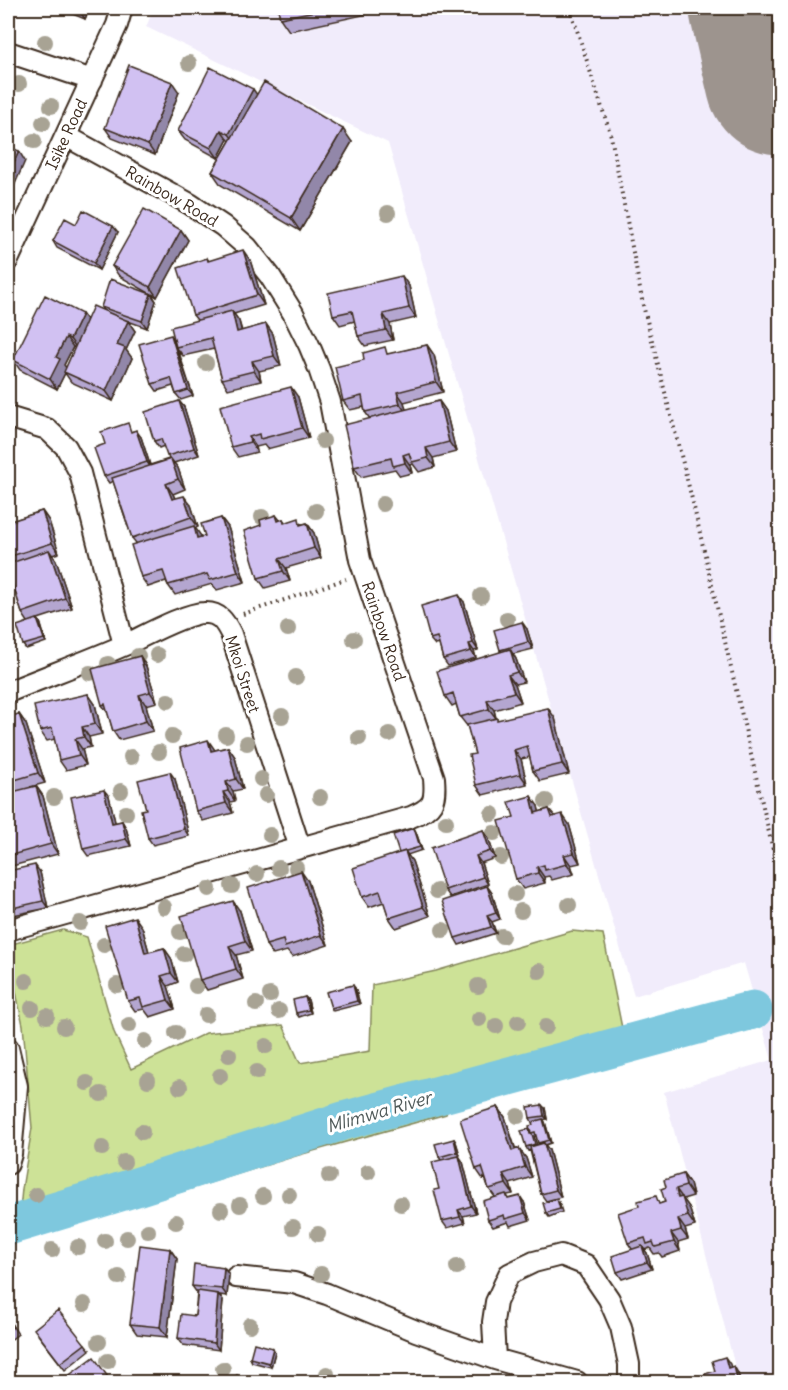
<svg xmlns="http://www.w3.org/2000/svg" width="788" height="1390" viewBox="0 0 788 1390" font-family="Delius,sans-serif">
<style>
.built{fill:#f1ecfb}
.green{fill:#cde297;stroke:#84865a;stroke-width:1.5}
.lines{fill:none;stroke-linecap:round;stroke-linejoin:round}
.river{stroke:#7ec8de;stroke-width:39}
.runway{stroke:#9d948e;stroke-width:147}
.street-casing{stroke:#3b2a1e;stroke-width:24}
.path{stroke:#3b2a1e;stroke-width:4;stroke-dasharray:1.5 4.5;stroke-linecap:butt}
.street{stroke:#fff;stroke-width:20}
.tree{fill:#a8a394}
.wall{fill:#b4a6d0;stroke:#3b2a1e;stroke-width:1.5;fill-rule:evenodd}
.shaded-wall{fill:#9287a9;stroke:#3b2a1e;stroke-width:1.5}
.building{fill:#d1c1f2;stroke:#3b2a1e;stroke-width:1.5}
.labels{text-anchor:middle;stroke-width:6;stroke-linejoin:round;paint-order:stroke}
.street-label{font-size:16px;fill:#3b2a1e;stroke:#fff}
.water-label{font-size:18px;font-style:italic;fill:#4f5958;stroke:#fff}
</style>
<rect width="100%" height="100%" fill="#fff"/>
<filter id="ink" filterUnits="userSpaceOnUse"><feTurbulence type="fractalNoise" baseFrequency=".0167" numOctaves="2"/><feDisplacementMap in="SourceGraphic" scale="12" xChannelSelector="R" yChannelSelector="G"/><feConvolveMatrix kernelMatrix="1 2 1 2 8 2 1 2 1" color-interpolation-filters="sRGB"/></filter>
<g filter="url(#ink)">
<!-- built -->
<path class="built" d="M154,8H780V1382H739L664,1092L772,1060L744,963L634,996L388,143L146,27Z"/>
<!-- green -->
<path class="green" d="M63,930L87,937L114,1032L131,1069L206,1033L283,1025L300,1063L370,1051L372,985L436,971L572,931L603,934L623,1033L462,1076L446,1114L299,1155L142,1204L17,1241L22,1189L32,1128L23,1025L8,954V945Z"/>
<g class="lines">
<!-- river -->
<path class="river" d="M8,1226L133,1188L343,1121L753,1010"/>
<!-- runway -->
<path class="runway" d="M763,8L780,81"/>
<defs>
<path id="street" d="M8,52L92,80
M8,260L117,25L122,8
M8,417L47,429L66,447L80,473L124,645
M8,692C47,676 88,661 127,644C146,635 186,613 204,613C219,612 225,622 231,634L300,848
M8,930L411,817C433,808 436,802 434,778L360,560L330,402L319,369L309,345L293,313L270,276L247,247L223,226L190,204L66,136
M8,1048L17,1086L11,1154L8,1164
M236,1277L294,1283L327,1294L416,1331L495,1359L577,1382
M495,1359L493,1322L496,1302L509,1274L534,1262L561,1255L586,1265L609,1299L621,1327L629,1364V1382"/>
</defs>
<!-- street casing -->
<use href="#street" class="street-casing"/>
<!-- path -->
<path class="path" d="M570,8L611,136L643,305L693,503L776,863L780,904
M243,614L346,579"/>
<!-- street -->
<use href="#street" class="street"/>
</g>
<!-- trees -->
<g class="tree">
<circle cx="45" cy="42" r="8"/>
<circle cx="189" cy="63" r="8"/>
<circle cx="19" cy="84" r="8"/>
<circle cx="51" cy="106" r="8"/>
<circle cx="43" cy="123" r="8"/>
<circle cx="34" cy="141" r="8"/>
<circle cx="388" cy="213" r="8"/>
<circle cx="206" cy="363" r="8"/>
<circle cx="323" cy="441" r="8"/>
<circle cx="383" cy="504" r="8"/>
<circle cx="316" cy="511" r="8"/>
<circle cx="262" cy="517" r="8"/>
<circle cx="481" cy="596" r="8"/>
<circle cx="507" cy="619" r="8"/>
<circle cx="288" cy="629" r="8"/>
<circle cx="354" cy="639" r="8"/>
<circle cx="157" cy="655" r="8"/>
<circle cx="138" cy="656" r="8"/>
<circle cx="108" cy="664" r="8"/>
<circle cx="90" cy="673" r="8"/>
<circle cx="296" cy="677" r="8"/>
<circle cx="168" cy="701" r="8"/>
<circle cx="282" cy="716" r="8"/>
<circle cx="389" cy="734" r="8"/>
<circle cx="226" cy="735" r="8"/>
<circle cx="172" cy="736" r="8"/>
<circle cx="359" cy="738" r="8"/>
<circle cx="247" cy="743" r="8"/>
<circle cx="159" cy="752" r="8"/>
<circle cx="131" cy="757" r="8"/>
<circle cx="261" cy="779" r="8"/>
<circle cx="121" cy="791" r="8"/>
<circle cx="266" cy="795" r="8"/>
<circle cx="54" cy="797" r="8"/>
<circle cx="320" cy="797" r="8"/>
<circle cx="546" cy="801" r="8"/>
<circle cx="126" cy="813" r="8"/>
<circle cx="492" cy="814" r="8"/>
<circle cx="446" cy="822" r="8"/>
<circle cx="494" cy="833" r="8"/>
<circle cx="270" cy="835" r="8"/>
<circle cx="501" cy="857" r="8"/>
<circle cx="279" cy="868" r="8"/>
<circle cx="296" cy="868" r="8"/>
<circle cx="257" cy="874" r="8"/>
<circle cx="232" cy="886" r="8"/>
<circle cx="209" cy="889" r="8"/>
<circle cx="437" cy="891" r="8"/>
<circle cx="515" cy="894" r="8"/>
<circle cx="569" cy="905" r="8"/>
<circle cx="164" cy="907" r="8"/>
<circle cx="521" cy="911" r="8"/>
<circle cx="80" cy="923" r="8"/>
<circle cx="443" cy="930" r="8"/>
<circle cx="180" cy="932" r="8"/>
<circle cx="502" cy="936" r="8"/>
<circle cx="104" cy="945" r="8"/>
<circle cx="184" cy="954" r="8"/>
<circle cx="539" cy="971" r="8"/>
<circle cx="26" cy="981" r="8"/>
<circle cx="117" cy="985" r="8"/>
<circle cx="196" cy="986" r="8"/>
<circle cx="478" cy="986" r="8"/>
<circle cx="270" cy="995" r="8"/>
<circle cx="256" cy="1004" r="8"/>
<circle cx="32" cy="1008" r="8"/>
<circle cx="279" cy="1011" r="8"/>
<circle cx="206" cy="1015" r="8"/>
<circle cx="47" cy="1016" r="8"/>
<circle cx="479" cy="1019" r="8"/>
<circle cx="518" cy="1022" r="8"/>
<circle cx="129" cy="1025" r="8"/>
<circle cx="496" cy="1026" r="8"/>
<circle cx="64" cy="1027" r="8"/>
<circle cx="546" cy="1027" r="8"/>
<circle cx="176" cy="1033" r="8"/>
<circle cx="145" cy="1041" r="8"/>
<circle cx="266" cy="1046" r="8"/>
<circle cx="229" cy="1055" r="8"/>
<circle cx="257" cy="1072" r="8"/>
<circle cx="220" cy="1076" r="8"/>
<circle cx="148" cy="1080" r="8"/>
<circle cx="87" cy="1083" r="8"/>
<circle cx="180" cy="1087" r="8"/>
<circle cx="101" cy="1094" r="8"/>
<circle cx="518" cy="1116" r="8"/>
<circle cx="142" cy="1132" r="8"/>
<circle cx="102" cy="1148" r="8"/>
<circle cx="124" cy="1162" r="8"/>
<circle cx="368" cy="1172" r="8"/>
<circle cx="329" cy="1176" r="8"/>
<circle cx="36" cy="1195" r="8"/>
<circle cx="289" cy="1195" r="8"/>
<circle cx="263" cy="1196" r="8"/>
<circle cx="401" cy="1204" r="8"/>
<circle cx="240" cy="1205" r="8"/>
<circle cx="221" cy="1210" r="8"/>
<circle cx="176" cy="1222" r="8"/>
<circle cx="293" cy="1227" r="8"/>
<circle cx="148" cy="1231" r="8"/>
<circle cx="318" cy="1234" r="8"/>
<circle cx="127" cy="1238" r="8"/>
<circle cx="105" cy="1241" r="8"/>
<circle cx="78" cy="1247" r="8"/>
<circle cx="52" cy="1250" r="8"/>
<circle cx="457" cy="1267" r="8"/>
<circle cx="321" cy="1274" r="8"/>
<circle cx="119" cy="1277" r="8"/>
<circle cx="84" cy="1304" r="8"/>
<circle cx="250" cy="1325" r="8"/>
<circle cx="99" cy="1342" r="8"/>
<circle cx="108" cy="1361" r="8"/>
<circle cx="223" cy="1369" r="8"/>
<circle cx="327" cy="1374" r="8"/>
</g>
<!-- wall -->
<path class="wall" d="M58,8H90L85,19Z
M278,8H385L386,10L289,31L280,18Z
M179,92L155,155L112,138L105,128Z
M257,95L352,142L300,231L221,185L212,172L230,141L228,139L218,158L185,140L178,131Z
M181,230L188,240L157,297L152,294L156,301L147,328L128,321L135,331L126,350L132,358L113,401L71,382L65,373L57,389L20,370L13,360L82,314L87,321L103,310L101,307L151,294L119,276L112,266ZM73,347L75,348L66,368L64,365Z
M118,232L99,270L57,248L53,241Z
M207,258L209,261L250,260L264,305L234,314L239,321L242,331L266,324L273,334L281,366L259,371L261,381L228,389L222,379L214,349L183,356L178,349L193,396L181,400L176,394L173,386L157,391L152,384L175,340L197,320L193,315Z
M409,286L416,318L390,324L393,340L365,346L358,336L355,321L340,325L333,315Z
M427,345L434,355L443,392L404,402L406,410L439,401L446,411L456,452L433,458L435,467L419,472L413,464L410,465L412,473L400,476L395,469L361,477L354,467L370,419L365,412L364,407L350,410L343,401L390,354Z
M298,397L309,438L267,449L264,445L256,447L257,452L238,457L231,447Z
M179,401L184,407L199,455L174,463L178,468L185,489L173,494L175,498L191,505L198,527L195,528L201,537L205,536L221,518L228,527L245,582L217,590L212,584L175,595L168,585L166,581L148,587L141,577L136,543L132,538L113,481L109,483L104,476L105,444L133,431L141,437L150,465L169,459L164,446L159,448L154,441Z
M42,511L49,521L59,553L52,555L56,560L72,608L38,619L40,622L46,642L26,649L23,645L28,622L22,613L8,570V522Z
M276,515L280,520L283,519L285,522L303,524L307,523L314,533L321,558L286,568L290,581L265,588L258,578L261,525Z
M464,602L478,650L474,651L476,658L448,666L443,659L439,644L435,645L430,639Z
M527,629L533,649L513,654L516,659L524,682L515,684L521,702L494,710L496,718L498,720L555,718L569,774L540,781L533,771L530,757L521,759L527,784L483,795L476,785L475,754L468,727L460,717L456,704L452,706L445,696L501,651L500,650Z
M140,656L146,666L157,702L146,705L153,731L119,740L113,731L108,713L102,705Z
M88,694L95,704L102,734L89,737L91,747L82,749L86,765L66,770L59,760L55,739L47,741L40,731Z
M19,714L26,724L45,783L30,787L36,786L43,796L58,854L8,867V793L11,792L8,788V717Z
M228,747L235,757L243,789L233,791L235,801L230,802L233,813L203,821L196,811L215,750Z
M175,779L189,836L153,845L148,838L146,809Z
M109,796L115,823L122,821L126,828L131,846L88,856L83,849Z
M538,806L539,812L549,809L555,816L569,824L580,863L571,865L574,874L552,880L549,876L544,877L545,883L523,889L516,879L514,817Z
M414,828L416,832L422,850L407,855L412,861L430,916L396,928L389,918L384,902L369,907L362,897L399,853Z
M483,830L488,837L495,858L481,863L488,884L450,897L445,890Z
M8,871L40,872L48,908L8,916Z
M308,881L328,945L292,957L287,951L273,955L266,945Z
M487,886L492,893L500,919L492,922L496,933L459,945L455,938Z
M240,911L252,951L236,955L243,979L207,990L200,980Z
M142,927L149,952L164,948L171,958L178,982L168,986L175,1009L150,1017L144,1009L135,1011L128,1001Z
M355,988L360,1004L333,1011L331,1008Z
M305,997L308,1000L311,1013L299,1017L296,1013Z
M498,1107L505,1117L516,1150L526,1158L532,1177L510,1184L513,1194L507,1195L509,1199L524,1202L530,1220L510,1226L508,1222L493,1227L488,1220L495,1197L489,1189L485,1178L483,1179L476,1169Z
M545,1108L547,1119L543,1120L545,1122L551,1143L545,1145L549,1150L561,1197L546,1201L541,1194L530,1150L528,1151L526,1147L529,1129L531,1132L533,1125L532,1122L530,1118ZM534,1136H536L539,1144L537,1145Z
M454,1139L456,1142L460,1155L459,1156L463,1162L476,1213L463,1216L465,1223L447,1228L442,1221L439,1189L441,1160L439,1157Z
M683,1174L690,1184L693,1196L683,1199L689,1207L695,1226L685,1229L688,1239L678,1242L680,1251L662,1257L659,1253L654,1254L650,1248L644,1250L647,1253L652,1269L622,1279L617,1272L632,1249L628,1243L662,1203L665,1202Z
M559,1202L562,1212L549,1217L546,1213Z
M170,1249L177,1259L167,1337L137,1334L130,1324Z
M229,1275L227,1296L220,1295L223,1300L219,1350L183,1345L178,1338L195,1316L197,1293L192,1286Z
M8,1319L18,1334L8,1342Z
M39,1336L85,1344L90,1350L65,1370Z
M275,1352L271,1367L252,1362L250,1358Z"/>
<!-- shaded-wall -->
<path class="shaded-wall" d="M78,8H90L85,19L78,9Z
M172,82L179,92L155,155L148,145Z
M253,89L260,99L236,144L229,134Z
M343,129L352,142L300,231L291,218Z
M221,130L228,139L218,158L211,148Z
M19,151L25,161L8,200V175Z
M113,226L118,232L99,270L94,263Z
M181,230L188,240L157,297L150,287Z
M243,250L250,260L264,305L257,295Z
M402,276L409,286L416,318L409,308Z
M151,294L156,301L147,328L142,321Z
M232,311L239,321L244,342L237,332Z
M82,314L89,324L77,349L70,339Z
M383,314L390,324L393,340L386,330Z
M128,321L135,331L126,350L132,358L113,401L106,391L117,345Z
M266,324L273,334L281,366L274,356Z
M171,335L175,341L176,347L193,396L188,390Z
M66,337L73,347L64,365L67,369L57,389L50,379L56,357Z
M427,345L434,355L443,392L436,382Z
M252,361L259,371L261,381L254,371Z
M291,387L298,397L309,438L302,428Z
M397,392L404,402L407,414L400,404Z
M179,401L184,407L199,455L194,448Z
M439,401L446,411L456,452L449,442Z
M136,430L141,437L151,468L147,462Z
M249,437L256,447L257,452L250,442Z
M426,448L433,458L435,467L428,458Z
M403,455L410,465L412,473L405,463Z
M171,459L178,468L185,489L178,479Z
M166,484L173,494L179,509L172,499Z
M184,496L191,505L198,527L191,517Z
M42,511L49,521L59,553L52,543Z
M221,518L228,527L245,582L238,572Z
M307,523L314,533L321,558L314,548Z
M194,526L201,536L204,548L197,538Z
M49,550L56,560L72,608L65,598Z
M279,559L286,568L290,581L283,571Z
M459,595L464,602L478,650L473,643Z
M37,619L40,622L46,642L44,639Z
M522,622L527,629L533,649L528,642Z
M469,644L474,651L476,658L471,651Z
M510,649L516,659L524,682L517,672Z
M140,656L146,666L157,702L150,692Z
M508,675L515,684L521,702L514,692Z
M88,694L95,704L102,734L95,724Z
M139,695L146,705L153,731L146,721Z
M487,700L494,710L496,718L489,709Z
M548,708L555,718L569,774L562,764Z
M19,714L26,724L45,783L38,773Z
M82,727L89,737L91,747L84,737Z
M75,739L82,749L86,765L79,755Z
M208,740L215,750L211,751Z
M228,747L235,757L243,789L236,779Z
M514,750L521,759L527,784L520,774Z
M170,772L175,779L189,836L184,829Z
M226,782L233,791L235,801L228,791Z
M36,786L43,796L58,854L51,844Z
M104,790L109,796L117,830L112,823Z
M223,792L230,802L233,813L226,803Z
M531,796L538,806L542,823L535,813Z
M562,814L569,824L580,863L574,853Z
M122,821L126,828L131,846L126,839Z
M414,828L416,832L422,850L420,847Z
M483,830L488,837L495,858L490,851Z
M405,851L412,861L430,916L423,907Z
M564,855L571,865L574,874L567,864Z
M476,856L481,863L488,884L483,877Z
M35,865L40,872L48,908L43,901Z
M537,867L544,877L545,883L538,873Z
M301,871L308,881L328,945L321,935Z
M487,886L492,893L500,919L496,913Z
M233,901L240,911L252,951L245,941Z
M487,916L492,922L496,933L491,927Z
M135,917L142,927L152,963L145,953Z
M229,946L236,955L243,979L236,969Z
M164,948L171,958L178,982L171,973Z
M161,976L168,986L175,1009L168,1000Z
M353,985L355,988L360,1004L357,1001Z
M305,997L308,1000L311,1013L309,1010Z
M542,1105L545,1108L547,1119L544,1116Z
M498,1107L505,1117L519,1161L512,1151Z
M543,1119L545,1122L551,1143L549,1140Z
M454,1139L456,1142L460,1155L457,1152Z
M544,1143L549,1150L561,1197L556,1190Z
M519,1148L526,1158L532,1177L525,1167Z
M459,1156L463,1162L476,1213L471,1206Z
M503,1174L510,1184L513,1194L506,1184Z
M683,1174L690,1184L693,1196L686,1186Z
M676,1189L689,1207L695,1226L688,1216L678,1198Z
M520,1196L524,1202L530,1220L525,1213Z
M458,1210L463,1216L465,1223L460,1217Z
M678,1219L685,1229L688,1239L681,1230Z
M671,1233L678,1242L680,1251L674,1242Z
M642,1246L647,1253L652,1269L647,1262Z
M170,1249L177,1259L167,1337L160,1327Z
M224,1268L229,1275L227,1296L222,1289Z
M218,1294L223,1300L219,1350L214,1343Z
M273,1348L275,1352L271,1367L269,1363Z
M725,1357L730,1364L733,1375L728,1368Z
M734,1366L738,1373L741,1383H738Z"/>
<!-- building -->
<path class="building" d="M278,8H330L280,18Z
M129,65L172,82L148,145L105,128Z
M210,67L253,89L229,134L221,130L211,148L178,131Z
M264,82L343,129L291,218L212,172Z
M8,146L19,151L8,175Z
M144,209L181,230L150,287L112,266Z
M83,210L113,226L94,263L53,241L65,218L76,224Z
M243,250L257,295L193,315L178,268L207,258L208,261Z
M402,276L409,308L383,314L386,330L358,336L352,311L333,315L328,293Z
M110,279L151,294L142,321L101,307Z
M45,295L82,314L70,339L66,337L56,357L60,359L50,379L13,360Z
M93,306L128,321L117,345L125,348L106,391L64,372Z
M232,311L237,332L266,324L274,356L252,361L254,371L222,379L211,338L176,347L171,327Z
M171,335L188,390L176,394L171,378L152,384L139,344Z
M427,345L436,382L397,392L400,404L365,412L362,396L343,401L335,367L364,360L363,353L385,347L387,354Z
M291,387L302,428L260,439L259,434L249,437L250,442L231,447L220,406Z
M179,401L194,448L167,456L161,439L154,441L145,412Z
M439,401L449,442L426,448L428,458L412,462L409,453L403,455L405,463L393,466L391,458L354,467L344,425Z
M128,423L131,432L136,430L147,462L104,476L94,448L105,444L101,432Z
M171,459L178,479L166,484L172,499L184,496L191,517L132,538L112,478Z
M42,511L52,543L8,557V522Z
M276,515L278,521L283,519L284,523L299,518L300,525L307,523L314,548L279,559L283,571L258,578L244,531L261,525L260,520Z
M221,518L238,572L210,580L207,574L168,585L163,571L141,577L131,545L194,526L197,538L205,536L201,524Z
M49,550L65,598L22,613L8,569V564Z
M459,595L473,643L469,644L471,651L443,659L437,637L430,639L421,606Z
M37,619L44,639L23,645L17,626Z
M522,622L528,642L500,650L494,630Z
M510,649L517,672L508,675L514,692L487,700L489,709L460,717L453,693L445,696L437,671Z
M140,656L150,692L139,695L146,721L113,731L105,704L102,705L92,669Z
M88,694L95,724L82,727L84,737L75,739L79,755L59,760L52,728L40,731L34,706Z
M548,708L562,764L533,771L527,746L514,750L520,774L476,785L469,755L475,754L467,725L497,718V720Z
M19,714L38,773L8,782V717Z
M208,740L211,751L228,747L236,779L226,782L228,791L223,792L226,803L196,811L180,748Z
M170,772L184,829L148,838L141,810L146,809L138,780Z
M36,786L51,844L8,856V793Z
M104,790L112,823L122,821L126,839L83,849L71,797Z
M531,796L535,813L549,809L552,817L562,814L574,853L564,855L567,864L545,870L544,865L537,867L538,873L516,879L499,821L514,817L509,802Z
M414,828L420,847L399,853L393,835Z
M483,830L490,851L476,856L483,877L445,890L431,848Z
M405,851L423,907L389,918L380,891L362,897L353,868Z
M35,865L43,901L8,909V871Z
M301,871L321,935L285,947L283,940L266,945L248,888Z
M487,886L496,913L487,916L491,927L455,938L442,901Z
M233,901L245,941L229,946L236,969L200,980L181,916Z
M135,917L145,953L164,948L171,973L161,976L168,1000L143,1007L140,998L128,1001L105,926Z
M353,985L357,1001L331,1008L326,992Z
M305,997L309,1010L296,1013L293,1000Z
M542,1105L544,1116L530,1118L528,1107Z
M498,1107L512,1151L519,1148L525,1167L503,1174L506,1184L489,1189L482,1167L476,1169L460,1119Z
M543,1119L549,1140L538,1143L535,1132L531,1133L529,1126L533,1125L532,1122Z
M529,1129L530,1134H532L535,1144L526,1147L521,1131Z
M454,1139L457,1152L439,1157L435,1144Z
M544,1143L556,1190L541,1194L530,1147Z
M459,1156L471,1206L458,1210L460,1217L442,1221L434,1190L439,1189L432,1162Z
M683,1174L686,1186L676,1189L678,1198L682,1197L688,1216L678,1219L681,1230L671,1233L674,1242L655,1247L653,1242L647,1244L645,1238L628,1243L618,1213L639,1206L638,1201L656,1196L659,1204L665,1202L661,1189L666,1187L664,1180Z
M506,1194L508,1199L520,1196L525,1213L505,1219L504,1215L488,1220L483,1201Z
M557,1199L560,1209L546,1213L543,1203Z
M140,1245L170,1249L160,1327L130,1324Z
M642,1246L647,1262L617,1272L612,1256Z
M194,1264L224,1268L222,1289L192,1286Z
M198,1291L218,1294L214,1343L178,1338L181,1314L195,1316Z
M58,1310L85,1344L60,1363L34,1329Z
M8,1319L13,1327L8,1332Z
M254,1343L273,1348L269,1363L250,1358Z
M94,1357L112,1383H71L67,1377Z
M725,1357L728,1368L734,1366L738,1383H707L705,1374L715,1371L712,1361Z
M237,1375L241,1380L246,1377L250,1383H226Z"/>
</g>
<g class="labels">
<!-- street labels -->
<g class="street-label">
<text transform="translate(66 134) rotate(-65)" y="6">Isike Road</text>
<text transform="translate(172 196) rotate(30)" y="6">Rainbow Road</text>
<text transform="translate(384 631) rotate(71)" y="6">Rainbow Road</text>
<text transform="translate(243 674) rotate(72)" y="6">Mkoi Street</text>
</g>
<!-- water labels -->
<g class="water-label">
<text transform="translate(379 1112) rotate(-16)" y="6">Mlimwa River</text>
</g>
</g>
<!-- margin -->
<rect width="788" height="1390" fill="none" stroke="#fff" stroke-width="30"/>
<rect x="15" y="15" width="758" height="1360" fill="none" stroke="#3b2a1e" stroke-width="2" filter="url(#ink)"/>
</svg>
